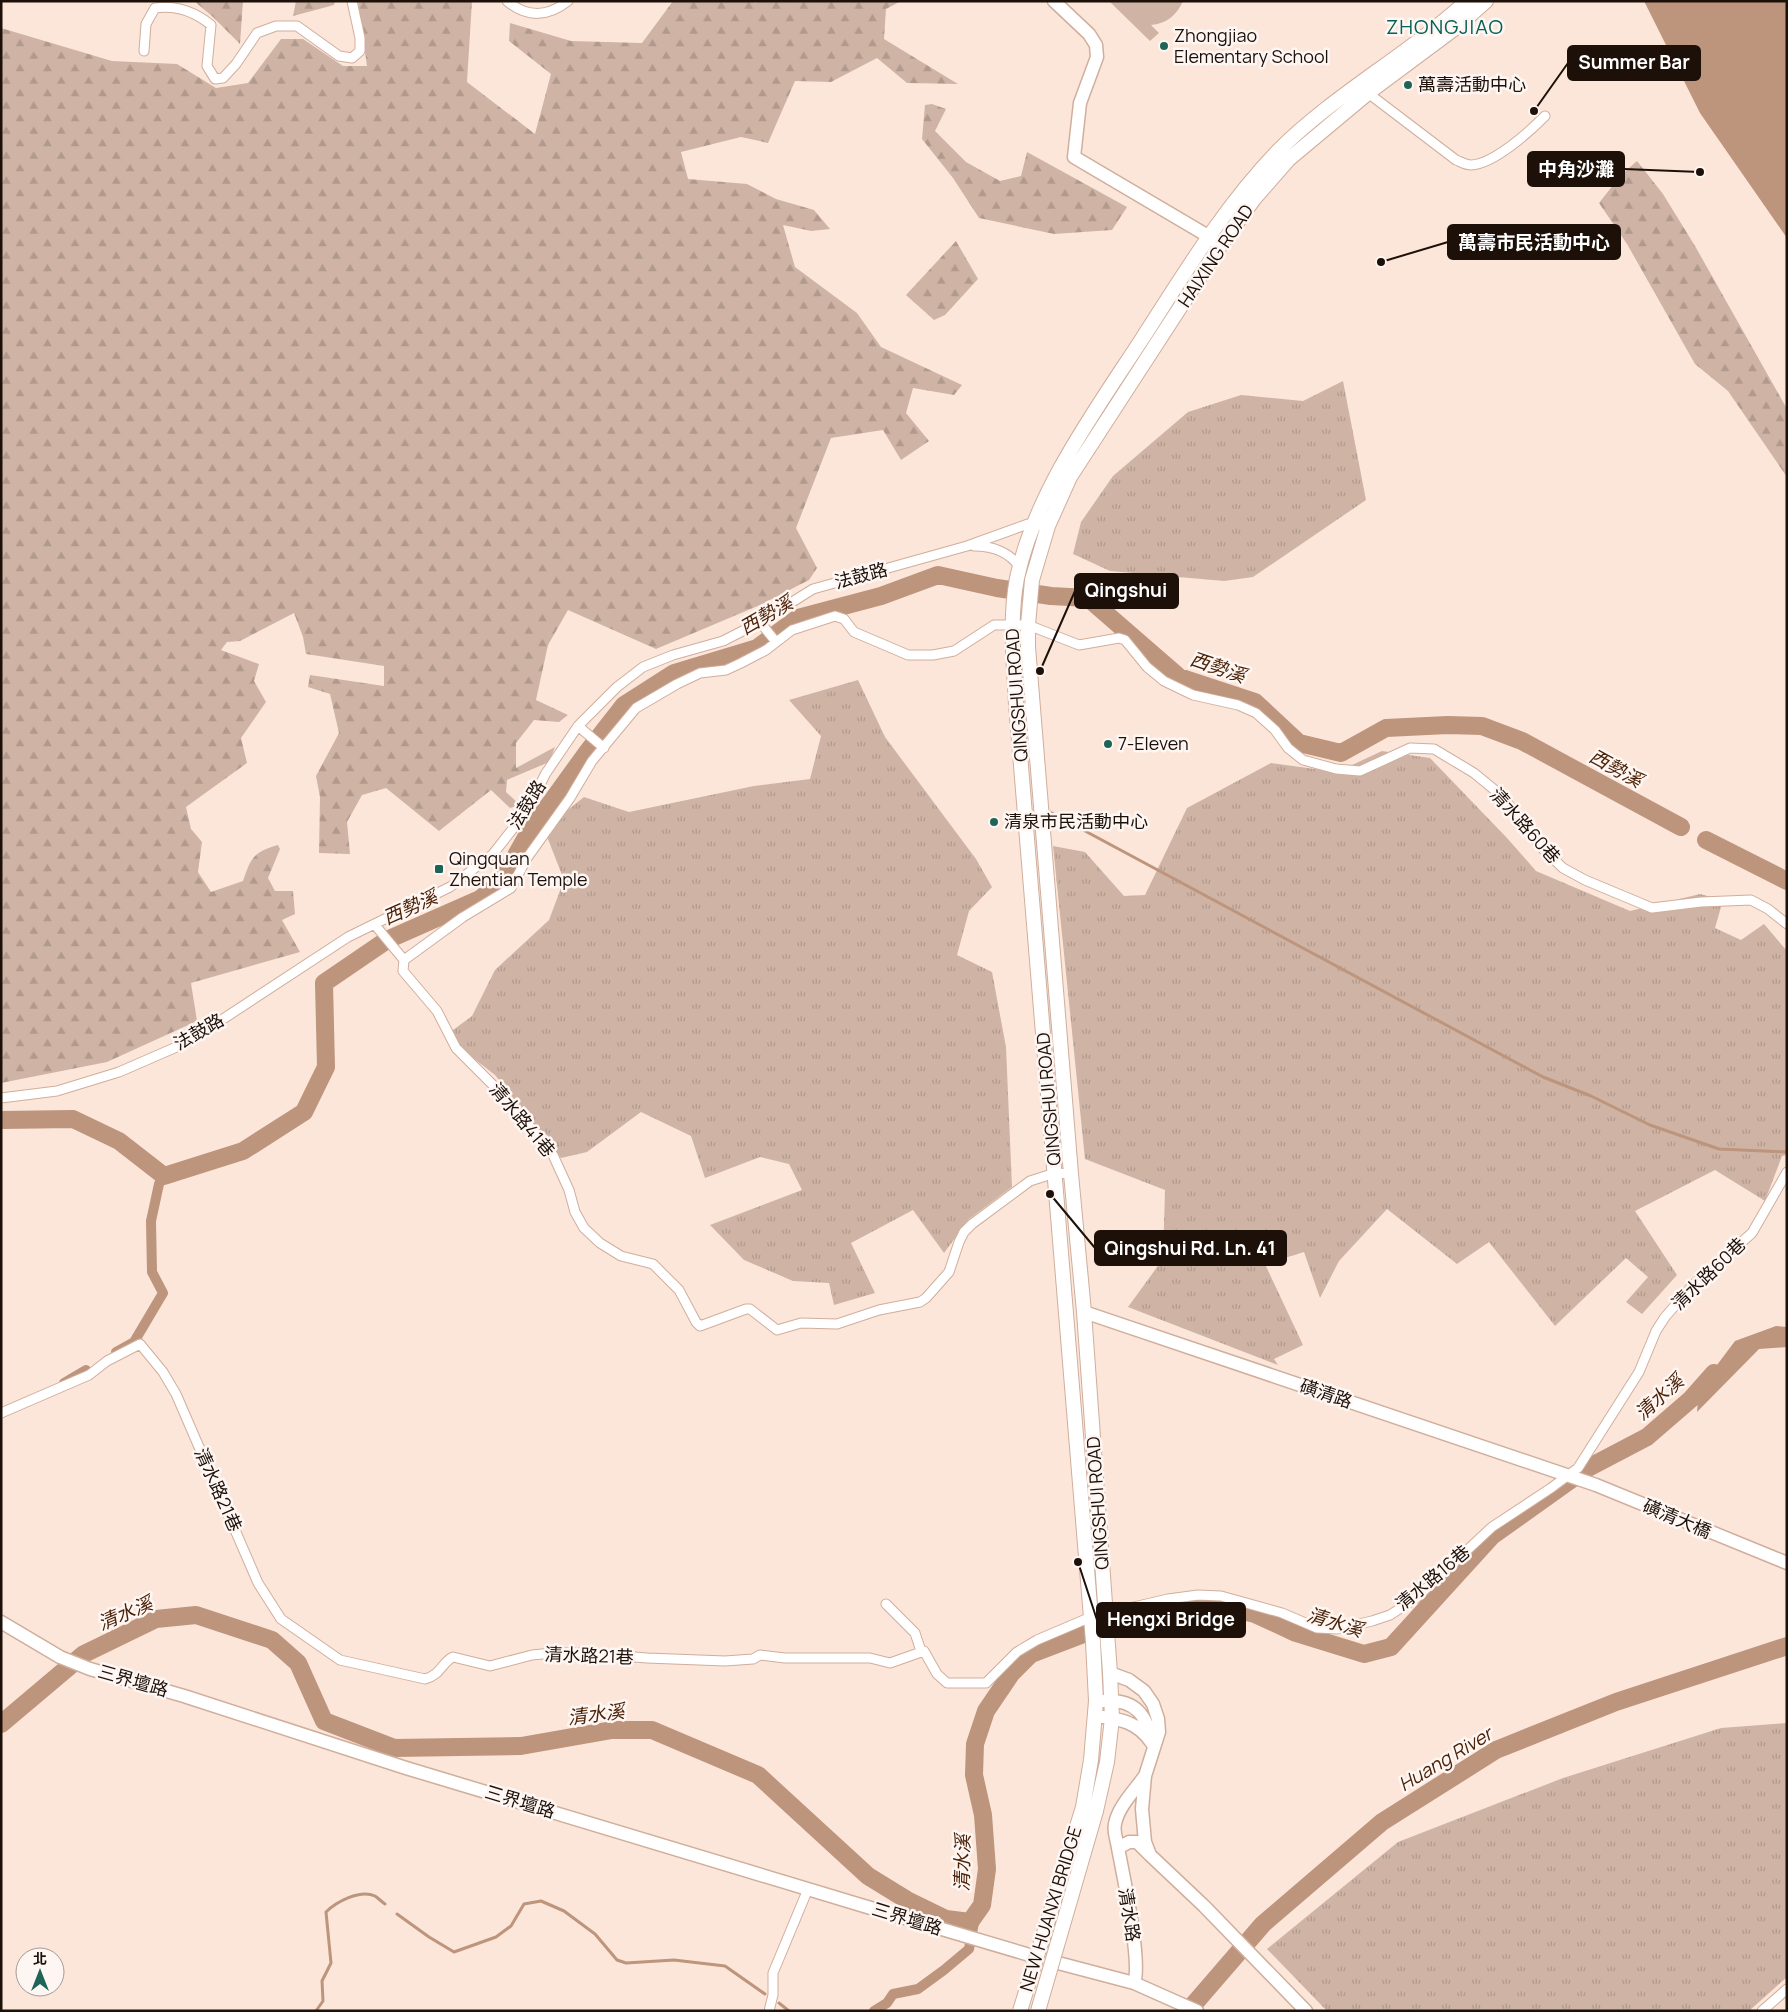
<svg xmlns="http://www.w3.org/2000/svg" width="1788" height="2012" viewBox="0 0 1788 2012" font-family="Manrope,'Noto Sans TC',sans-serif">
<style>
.grass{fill:url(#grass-tufts)}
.forest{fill:url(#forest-firs)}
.pitch{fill:#cfb4a5}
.water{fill:#bd947c}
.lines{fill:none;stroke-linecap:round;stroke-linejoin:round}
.stream{stroke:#bd947c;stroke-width:3}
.canal{stroke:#bd947c;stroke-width:10}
.river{stroke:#bd947c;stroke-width:18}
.street-casing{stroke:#d0ae9c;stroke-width:11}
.secondary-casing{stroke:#d0ae9c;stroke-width:15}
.primary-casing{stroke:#d0ae9c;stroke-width:16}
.street{stroke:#fff;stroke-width:9}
.secondary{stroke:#fff;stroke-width:12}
.primary{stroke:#fff;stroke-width:14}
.primary-bridge-casing{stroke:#d0ae9c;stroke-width:16;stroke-linecap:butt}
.primary-bridge{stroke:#fff;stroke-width:14}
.poi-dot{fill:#1f6557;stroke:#fef6f3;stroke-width:2}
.labels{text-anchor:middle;stroke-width:5;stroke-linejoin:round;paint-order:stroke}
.poi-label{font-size:18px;fill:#1c1009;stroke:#fef6f3;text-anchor:start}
.street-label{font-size:18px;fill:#1c1009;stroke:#fef6f3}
.water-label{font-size:19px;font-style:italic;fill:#4b2207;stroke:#fef6f3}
.quarter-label{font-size:20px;letter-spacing:1px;fill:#066254;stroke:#fef6f3}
.leader{fill:none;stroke:#1c1009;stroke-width:2}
.callout-dot{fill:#1c1009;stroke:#fef6f3;stroke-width:2}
.callout{fill:#1c1009;stroke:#1c1009;stroke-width:2}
.callout-label{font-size:19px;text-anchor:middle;font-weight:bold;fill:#fff}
</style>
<defs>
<pattern id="grass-tufts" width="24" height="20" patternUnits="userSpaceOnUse" patternTransform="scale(1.25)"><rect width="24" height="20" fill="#cfb4a5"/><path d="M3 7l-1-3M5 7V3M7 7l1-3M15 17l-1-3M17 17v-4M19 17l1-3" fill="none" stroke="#b19a8d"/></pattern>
<pattern id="forest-firs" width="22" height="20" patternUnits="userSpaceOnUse" patternTransform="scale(1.25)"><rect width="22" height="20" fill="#cfb4a5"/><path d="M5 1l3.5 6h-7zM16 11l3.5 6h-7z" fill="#b19a8d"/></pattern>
</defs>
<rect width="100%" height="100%" fill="#fce6da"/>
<!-- grass -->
<path class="grass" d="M1343,381L1366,500L1253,577L1224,581L1110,571L1073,554L1081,522L1113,476L1188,412L1241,395L1303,401Z
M858,680L885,737L976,859L992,887L969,911L957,955L992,972L1006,1047L1012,1187L969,1219L944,1253L913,1210L851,1243L875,1293L834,1305L829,1283L793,1281L744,1260L710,1225L802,1190L789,1164L760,1157L705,1178L691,1136L641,1112L587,1152L561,1158L495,1075L445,1036L472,1016L495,970L549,920L564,880L544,829L584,797L629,812L754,786L810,779L821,736L789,700Z
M1382,751L1430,758L1507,838L1536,871L1630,911L1700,894L1723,900L1715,928L1741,940L1764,924L1787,951V1155L1782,1156L1765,1201L1715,1170L1635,1211L1677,1275L1642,1314L1626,1302L1648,1277L1626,1258L1555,1326L1489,1242L1457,1264L1387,1209L1339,1261L1320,1298L1304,1252L1265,1264L1303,1345L1274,1359L1278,1365L1128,1307L1163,1259L1165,1190L1085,1159L1053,846L1085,852L1124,896L1145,895L1187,808L1271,763L1337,772Z
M1787,1723V1977L1749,2011H1327L1267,1949L1398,1842L1563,1778L1721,1728Z"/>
<!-- forest -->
<path class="forest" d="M194,1H243L240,44L213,17Z
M296,1H335L334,5L293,16Z
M358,1H472L467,82L535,134L551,74L509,41L510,23L571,41L642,43L673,1H753L755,3L761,1H901L886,9L884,39L958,84L907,83L877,58L831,82L795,81L768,143L741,137L681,152L688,179L747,184L776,199L814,210L830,229L811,231L783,225L795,267L857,313L881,347L962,385L954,395L913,388L906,413L929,441L901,460L883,430L831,438L796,528L817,568L809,580L760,605L656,649L568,610L548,645L536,700L568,715L559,722L534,720L516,743V768L555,747L549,762L507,780L506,792L520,805L510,808L491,790L439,831L386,788L362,795L347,822L350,854L319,853L320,797L316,776L339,733L330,694L308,687L310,675L384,686V666L306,654L303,637L294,613L240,641L227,642L221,650L259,664L254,681L266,702L241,738L247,763L186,807L191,829L202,842L198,872L211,892L243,881C251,858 253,852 278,845L280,849L268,878L275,891H293L295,914L282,920L300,952L191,983L197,1021L107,1062L1,1083V28L112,61L177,64L216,88L248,83L281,39H303L343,66H367Z
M932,104L946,109L935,131L966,162L1000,181L1021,176L1027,152L1127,207L1112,230L1054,234L979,218L953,178L922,139L925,105Z
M1637,161L1663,194L1695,246L1787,409V477L1728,391L1695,364L1627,244L1599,203L1621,175Z
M956,241L978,279L945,315L934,320L906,295Z"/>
<!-- pitch -->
<path class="pitch" d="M1109,1H1183C1177,15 1166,24 1151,25L1159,33L1150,41Z"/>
<!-- water -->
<path class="water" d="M1644,1H1787V238L1700,113Z
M1776,1326L1787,1327V1347L1759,1349L1697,1412L1699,1389L1735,1341Z"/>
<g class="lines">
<!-- stream -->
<path class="stream" d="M1046,810L1543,1077L1591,1096L1650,1125L1719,1149L1787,1152
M397,1914L429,1937L454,1952L496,1937L511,1926L524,1904L541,1901L564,1911L595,1934L617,1960L626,1963L674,1960L725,1966L765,1994
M779,2003L789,2011
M316,2011L323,2001L322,1981L331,1963L326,1912C336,1902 360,1889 375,1896C378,1898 382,1902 385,1904"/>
<!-- canal -->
<path class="canal" d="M116,1352L134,1342L163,1293L152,1272L151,1221L159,1184L164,1176
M64,1383L86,1370
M874,2011L887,2003L893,1994L918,1989L944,1970L969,1949L975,1917"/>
<!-- river -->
<path class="river" d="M1706,840L1787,881
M1,1120L73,1119L119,1141L164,1176L243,1151L304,1112L326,1067L324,983L387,940L480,899L501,882L528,834L588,751L624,705L674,673L757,648L798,618L881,596L938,575L997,588L1051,596L1088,598L1179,677L1255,702L1299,743L1341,753L1386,728L1448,725L1482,726L1522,741L1681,827
M1,1724L84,1654L156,1619L196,1615L272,1640L298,1663L324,1721L394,1748L521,1746L612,1730H652L758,1775L868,1876L907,1900L946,1919L970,1922L982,1905L987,1869L983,1815L974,1775L975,1744L986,1711L1011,1674L1031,1654L1120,1620L1161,1610L1214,1605L1255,1614L1296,1633L1364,1654L1391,1647L1492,1536L1586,1469L1647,1437L1691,1399L1714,1373
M1188,2011L1263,1924L1382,1822L1496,1750L1616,1702L1787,1646"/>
<defs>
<path id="street" d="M507,1C527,18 548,17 568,1
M144,51L146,24L155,8C176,5 194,11 211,25L207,66L215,79L223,78L236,64L257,33L276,26H297L339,56L352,58L360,51V38L352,1
M1364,90L1456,160C1461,162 1466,165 1471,165C1494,164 1529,132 1545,116
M974,546C992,546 1010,552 1020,568
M760,622L776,642
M578,726L604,748
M375,925L404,960L403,971L437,1011L456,1048L509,1101L553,1155L569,1190L575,1212L584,1228L600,1243L621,1256L653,1264L679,1290L696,1322L700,1326L746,1309H750L777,1330L801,1323L837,1324L879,1310L920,1302L926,1298L949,1272L959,1242L964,1232L972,1224L1030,1181L1055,1173L1071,1174
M404,960L463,917L511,888L527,858L570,798L592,761L636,708L677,684L700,673L726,670L741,663L766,650L792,630L835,616L844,619L854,632L908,655H933L954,651L994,625H1028L1079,645L1119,638L1125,640L1147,667L1164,681L1193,695L1238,705L1256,713L1275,730L1288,748L1303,760L1336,769L1360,771L1410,748L1434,749L1474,773L1502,796L1543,849L1563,868L1585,880L1652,908L1701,902L1751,900L1768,909L1787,924
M1,1098L57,1091L119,1072L188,1042L348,937L450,887L493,854L526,812L546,773L578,726L617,687L643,667L673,655L723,641L760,622L813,589L967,546L1028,524L1037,526
M1,1413L89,1375L107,1361L140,1344L163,1372L176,1394L258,1583L281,1619L340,1660L425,1679C442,1674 441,1663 453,1657L490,1666L532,1655L553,1653H584L647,1658L725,1661L753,1659L760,1655L785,1658H870L890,1663L924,1651L937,1674L947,1683H986L1017,1652L1037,1640L1091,1617L1168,1599L1198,1595L1221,1596L1282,1613L1317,1628L1337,1629L1372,1621L1390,1615L1416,1598L1492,1527L1551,1488L1578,1468L1639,1372L1656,1331L1665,1317L1693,1285L1752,1233L1787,1172
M886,1604L915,1633L921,1651
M769,2011L773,1995V1973L808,1889
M1762,2011L1787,1989"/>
<path id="secondary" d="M1054,1L1089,34L1096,45L1097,57L1080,103L1074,157L1208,236L1216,243
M1084,1312L1596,1485L1787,1563
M1,1622L60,1657L90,1669L184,1696L406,1768L864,1906L1043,1959L1134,1983L1197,2011
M1110,1673L1129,1680L1144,1691L1153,1704L1158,1719L1159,1732L1145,1776L1142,1809L1145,1842L1150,1855L1204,1906L1306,2011
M1103,1701C1136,1699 1147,1715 1153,1745
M1095,1716C1120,1719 1137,1721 1152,1743
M1118,1848C1117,1840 1113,1832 1115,1824C1118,1807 1134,1791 1144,1777
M1134,1983C1142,1963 1123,1874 1118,1848L1129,1842H1137L1149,1854"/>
<path id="primary" d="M1083,1807L1091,1760L1096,1701L1093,1642L1016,705C1014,663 1009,620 1017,578C1035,493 1095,411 1142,339C1184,274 1224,207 1278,151C1335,94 1408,55 1467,1
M1096,1811L1107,1762L1112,1718L1110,1673L1084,1312L1071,1174L1028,647V625L1032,580L1048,526L1070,477L1220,246L1254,199L1289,159L1368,93L1458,26L1486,1"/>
</defs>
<!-- street casing -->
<use href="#street" class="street-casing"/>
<!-- secondary casing -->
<use href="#secondary" class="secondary-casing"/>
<!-- primary casing -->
<use href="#primary" class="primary-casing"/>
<!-- street -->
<use href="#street" class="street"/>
<!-- secondary -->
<use href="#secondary" class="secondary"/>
<!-- primary -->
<use href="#primary" class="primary"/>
<defs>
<path id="primary-bridge" d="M1020,2011L1083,1807
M1038,2011L1096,1811"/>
</defs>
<!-- primary-bridge casing -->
<use href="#primary-bridge" class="primary-bridge-casing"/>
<!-- primary-bridge -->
<use href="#primary-bridge" class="primary-bridge"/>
</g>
<!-- markers -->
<g class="poi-dot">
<circle cx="1164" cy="46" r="5"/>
<circle cx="1408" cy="85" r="5"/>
<circle cx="1108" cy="744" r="5"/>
<circle cx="994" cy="822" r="5"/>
<rect x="434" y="864" width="10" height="10" rx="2.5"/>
</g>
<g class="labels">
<!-- poi labels -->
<g class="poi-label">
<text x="1174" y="42">Zhongjiao<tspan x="1174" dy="21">Elementary School</tspan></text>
<text x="1418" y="91">萬壽活動中心</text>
<text x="1118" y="750">7-Eleven</text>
<text x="1004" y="828">清泉市民活動中心</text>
<text x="449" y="865">Qingquan<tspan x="449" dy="21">Zhentian Temple</tspan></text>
</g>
<!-- street labels -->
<g class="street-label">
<text transform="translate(1216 256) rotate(-56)" y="6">HAIXING ROAD</text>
<text transform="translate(861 576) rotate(-15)" y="6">法鼓路</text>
<text transform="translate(1017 695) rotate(-94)" y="6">QINGSHUI ROAD</text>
<text transform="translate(527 805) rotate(-58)" y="6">法鼓路</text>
<text transform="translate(1525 826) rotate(48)" y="6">清水路60巷</text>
<text transform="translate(199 1032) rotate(-30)" y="6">法鼓路</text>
<text transform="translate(1049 1099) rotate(-95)" y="6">QINGSHUI ROAD</text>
<text transform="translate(522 1120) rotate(50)" y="6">清水路41巷</text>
<text transform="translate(1709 1274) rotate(-44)" y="6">清水路60巷</text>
<text transform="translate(1326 1394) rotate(19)" y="6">磺清路</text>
<text transform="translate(218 1490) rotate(66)" y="6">清水路21巷</text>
<text transform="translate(1098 1503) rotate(-94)" y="6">QINGSHUI ROAD</text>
<text transform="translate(1677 1519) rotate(23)" y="6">磺清大橋</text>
<text transform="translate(1433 1578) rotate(-40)" y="6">清水路16巷</text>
<text transform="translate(589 1656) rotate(2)" y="6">清水路21巷</text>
<text transform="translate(133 1681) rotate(16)" y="6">三界壇路</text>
<text transform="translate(520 1802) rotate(17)" y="6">三界壇路</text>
<text transform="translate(1051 1909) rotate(-73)" y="6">NEW HUANXI BRIDGE</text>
<text transform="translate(1129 1915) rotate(81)" y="6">清水路</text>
<text transform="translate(907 1919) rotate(17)" y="6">三界壇路</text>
</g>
<!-- water labels -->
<g class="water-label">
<text transform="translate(766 615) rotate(-30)" y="7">西勢溪</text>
<text transform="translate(1218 667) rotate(19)" y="7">西勢溪</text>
<text transform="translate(1616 768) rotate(29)" y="7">西勢溪</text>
<text transform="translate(410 907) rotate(-24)" y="7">西勢溪</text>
<text transform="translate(1659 1397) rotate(-42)" y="7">清水溪</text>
<text transform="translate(125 1613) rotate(-23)" y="7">清水溪</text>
<text transform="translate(1335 1622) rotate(17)" y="7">清水溪</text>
<text transform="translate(596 1714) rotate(-7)" y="7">清水溪</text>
<text transform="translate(1445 1759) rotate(-31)" y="7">Huang River</text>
<text transform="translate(962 1863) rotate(-89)" y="7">清水溪</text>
</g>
<!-- quarter labels -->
<g class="quarter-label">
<text x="1445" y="34">ZHONGJIAO</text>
</g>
</g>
<!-- callouts -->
<path class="leader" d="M1534 111L1568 63M1700 172L1624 169M1381 262L1448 242M1040 671L1075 591M1050 1194L1095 1248M1078 1562L1097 1620"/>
<g class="callout-dot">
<circle cx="1534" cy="111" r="5"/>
<circle cx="1700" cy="172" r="5"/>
<circle cx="1381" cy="262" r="5"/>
<circle cx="1040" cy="671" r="5"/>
<circle cx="1050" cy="1194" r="5"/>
<circle cx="1078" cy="1562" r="5"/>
</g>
<g class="callout">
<rect x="1568" y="46" width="132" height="34" rx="5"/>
<rect x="1528" y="152" width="96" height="34" rx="5"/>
<rect x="1448" y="225" width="172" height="34" rx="5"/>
<rect x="1075" y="574" width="103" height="34" rx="5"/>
<rect x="1095" y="1231" width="191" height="34" rx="5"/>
<rect x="1097" y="1603" width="148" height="34" rx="5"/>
</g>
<g class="callout-label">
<text x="1634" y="69">Summer Bar</text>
<text x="1576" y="176">中角沙灘</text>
<text x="1534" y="249">萬壽市民活動中心</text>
<text x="1126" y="597">Qingshui</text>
<text x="1190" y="1255">Qingshui Rd. Ln. 41</text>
<text x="1171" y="1626">Hengxi Bridge</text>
</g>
<!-- border -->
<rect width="1788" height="2012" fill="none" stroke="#1c1009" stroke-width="5"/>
<!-- north arrow -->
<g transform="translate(40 1972)"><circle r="24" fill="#fef6f3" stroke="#a49a95"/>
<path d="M0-4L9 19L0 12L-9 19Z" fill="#1f6557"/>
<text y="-8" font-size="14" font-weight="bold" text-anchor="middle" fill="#1c1009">北</text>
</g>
</svg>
